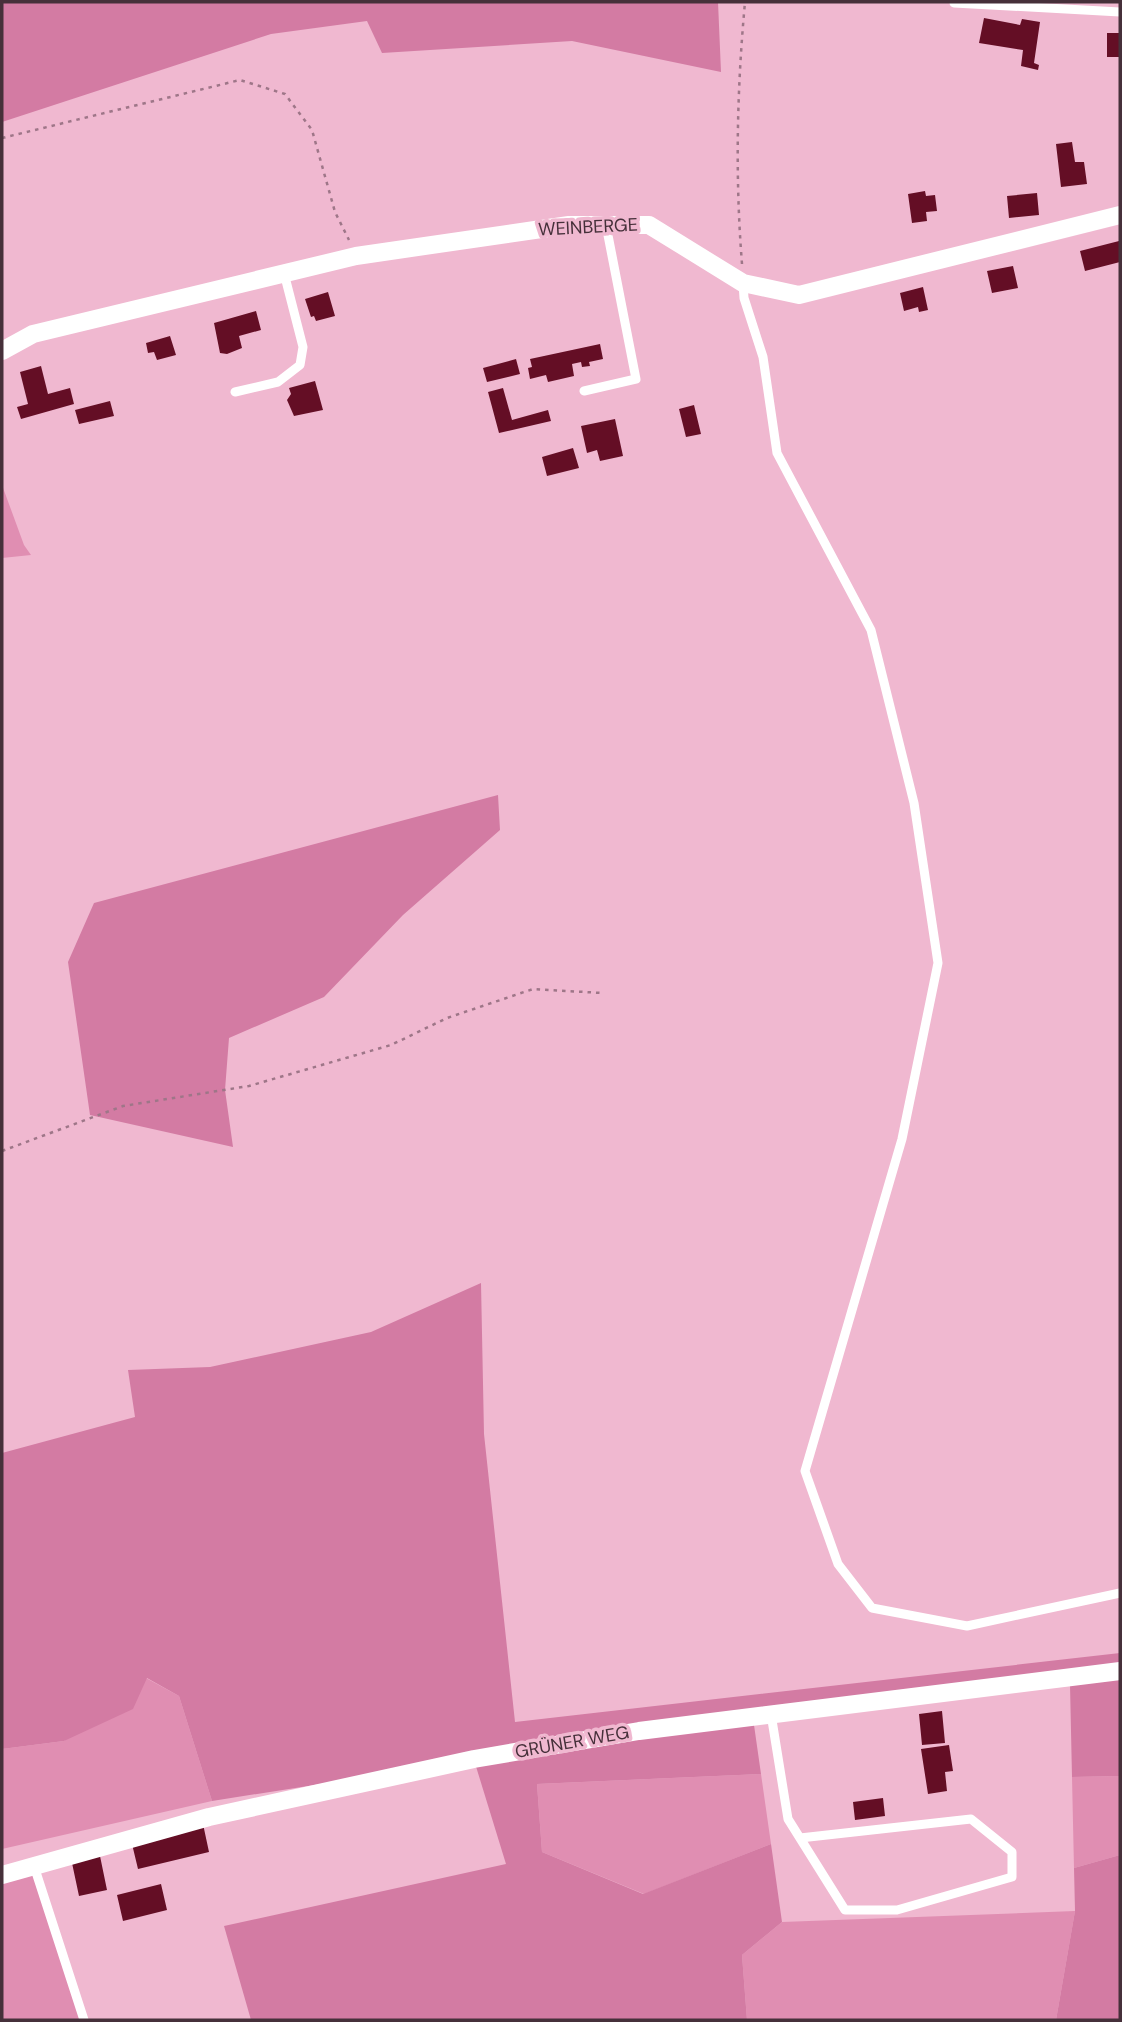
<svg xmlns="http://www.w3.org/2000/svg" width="1122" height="2022" viewBox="0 0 1122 2022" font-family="'DM Sans',sans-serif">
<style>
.green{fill:#e08eb2}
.forest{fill:#d37ba3}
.building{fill:#640e25}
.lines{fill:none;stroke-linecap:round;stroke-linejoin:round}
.path{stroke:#9e7688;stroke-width:2.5;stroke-dasharray:3.5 5;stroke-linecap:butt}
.lane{stroke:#fff;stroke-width:9}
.street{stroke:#fff;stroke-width:18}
.labels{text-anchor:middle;stroke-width:7;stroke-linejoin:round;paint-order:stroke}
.street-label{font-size:18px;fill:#46303a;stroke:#f0b8d0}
</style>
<rect width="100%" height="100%" fill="#f0b8d0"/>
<!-- green -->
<path class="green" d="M2,485L24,545L31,555L2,558Z
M146,1678L179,1696L212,1801L2,1849V1749L64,1741Z
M761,1774L771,1844L644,1894L542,1852L537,1784Z
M1120,1776V1855L1074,1868L1072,1777Z
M34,1866L84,2020H2V1878Z
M1075,1911L1056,2020H747L742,1955L782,1922Z"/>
<!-- forest -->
<path class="forest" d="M2,2H718L721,72L572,41L382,53L367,21L271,34L2,122Z
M498,795L500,830L403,915L324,997L229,1038L225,1090L233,1147L90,1115L68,962L94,903Z
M481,1283L484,1434L515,1722L1120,1653V1776L1072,1777L1070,1685L754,1725L761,1774L537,1784L542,1852L643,1894L771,1844L782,1922L742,1955L747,2020H251L224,1926L506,1864L474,1760L212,1801L179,1696L147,1678L133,1709L64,1741L2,1749V1453L135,1417L128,1370L210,1367L371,1332Z
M1120,1855V2020H1056L1075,1911L1074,1868Z"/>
<!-- building -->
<path class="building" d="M984,18L1020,25L1022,19L1040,22L1034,63L1039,65L1038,70L1021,66L1023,50L979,43Z
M1107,33H1120V57H1107Z
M1072,142L1075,162H1084L1087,184L1061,187L1056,144Z
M925,191L926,196L935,195L937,211L926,212L927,221L912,223L908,194Z
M1037,193L1039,215L1009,218L1007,196Z
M1119,241L1120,262L1085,271L1080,251Z
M1013,266L1018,288L992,293L987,271Z
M923,287L928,310L919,312L918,307L904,311L900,293Z
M328,292L335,316L316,321L314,316L311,317L305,299Z
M256,311L261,330L239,336L242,348L227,354L220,353L214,323Z
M170,336L176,355L157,360L154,352L148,353L146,343Z
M600,344L603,359L589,362L590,366L582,367L581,362L572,364L574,376L548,382L546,375L530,379L528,368L532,367L530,359Z
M516,359L520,374L487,382L483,368Z
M41,366L48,394L70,388L74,404L21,419L17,407L28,404L20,372Z
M315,381L323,410L294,416L287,400L291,394L289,388Z
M503,388L512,420L548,410L551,421L499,433L488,392Z
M110,401L114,416L79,424L75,410Z
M694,405L701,434L686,437L679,409Z
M615,419L623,456L600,461L597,450L587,453L581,426Z
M573,448L579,468L547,476L542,457Z
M942,1711L945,1743L922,1745L919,1714Z
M949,1745L953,1771L945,1772L947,1791L928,1794L921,1749Z
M883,1798L885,1816L855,1820L853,1802Z
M203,1824L209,1852L138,1869L132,1844Z
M100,1856L107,1890L79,1896L72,1863Z
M161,1884L167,1910L123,1921L117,1895Z"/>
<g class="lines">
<!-- path -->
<path class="path" d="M2,138L240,80L285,94L312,130L335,212L349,240
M742,264C735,176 737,89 745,2
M2,1151L123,1106L249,1086L391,1045L447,1018L533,989L602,993"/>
<!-- lane -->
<path class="lane" d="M954,3L1120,12
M743,283L744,298L763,357L777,453L871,630L914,803L938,963L902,1139L805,1471L838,1564L872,1608L967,1626L1120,1593
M584,391L636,379L606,225
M235,392L278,382L300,365L303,347L284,273
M771,1714L788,1819L845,1910H897L1012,1877V1852L971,1819L800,1838
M34,1866L84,2020"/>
<!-- street -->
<path class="street" d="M2,351L33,334L356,256L569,225H649L743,283L799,295L1120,215
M2,1875L209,1817L474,1759L639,1731L1120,1671"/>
</g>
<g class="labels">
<!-- street labels -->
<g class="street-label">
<text transform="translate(588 227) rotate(-3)" y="6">WEINBERGE</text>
<text transform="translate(572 1742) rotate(-10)" y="6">GRÜNER WEG</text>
</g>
</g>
<!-- border -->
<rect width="1122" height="2022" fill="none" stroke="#46303a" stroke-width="7"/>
</svg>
